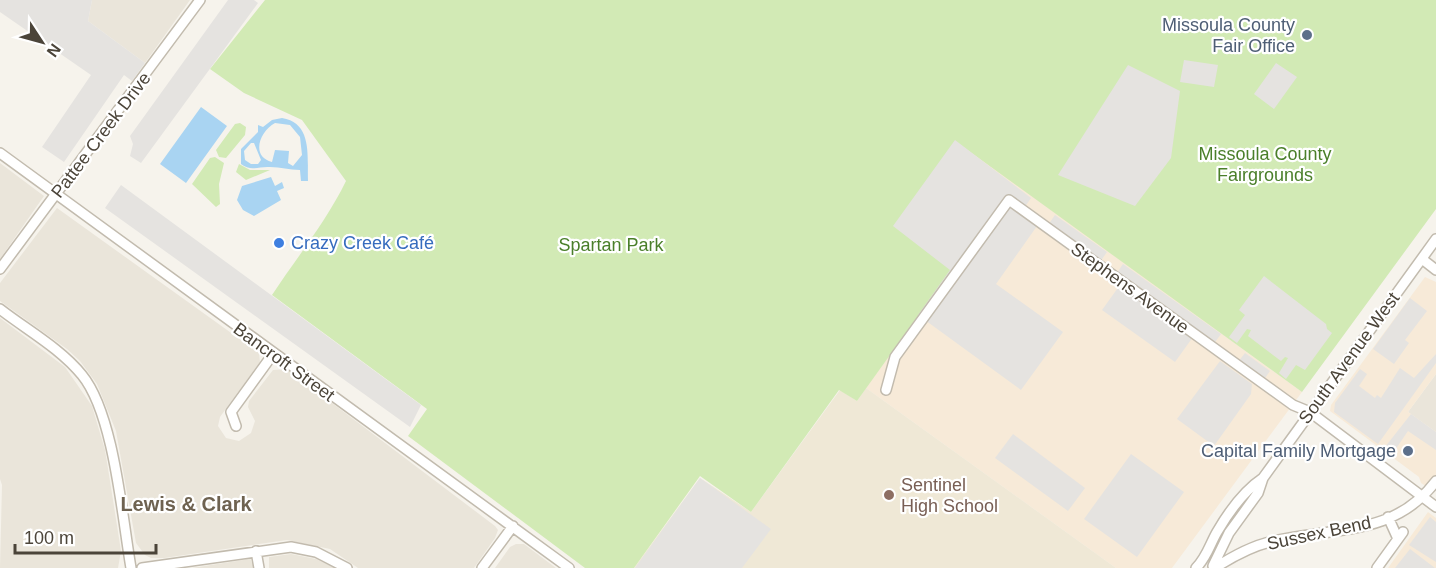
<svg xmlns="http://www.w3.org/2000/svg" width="1436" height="568" viewBox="0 0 1436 568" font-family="Helvetica,sans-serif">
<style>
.residential{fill:#eae5da}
.commercial{fill:#f7ead8}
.education{fill:#efe8d6}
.green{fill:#d2eab5}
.parking{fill:#e5e3e0}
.water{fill:#a9d4f2;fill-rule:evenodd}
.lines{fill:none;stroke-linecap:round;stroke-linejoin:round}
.minor-casing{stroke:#c2bbae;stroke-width:12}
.minor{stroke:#fff;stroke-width:9}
.service-dot{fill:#5c6f8a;stroke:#fff;stroke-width:2}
.shop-dot{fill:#3f7fe0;stroke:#fff;stroke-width:2}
.education-dot{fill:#8d6e63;stroke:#fff;stroke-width:2}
.labels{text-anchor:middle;stroke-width:4.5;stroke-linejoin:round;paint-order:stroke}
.service-label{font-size:18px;fill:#4e5e75;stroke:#fff;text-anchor:end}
.street-label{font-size:18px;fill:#4b4439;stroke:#fff}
.park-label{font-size:18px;fill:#4a7f2a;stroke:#fff}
.shop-label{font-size:18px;fill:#366cbe;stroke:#fff;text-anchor:start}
.education-label{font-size:18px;fill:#785e54;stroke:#fff;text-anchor:start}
.neighbourhood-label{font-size:20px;font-weight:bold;fill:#6e6250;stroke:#fff}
</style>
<rect width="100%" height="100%" fill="#f6f3ec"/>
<!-- residential -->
<path class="residential" d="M92,0H190L145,63L88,21Z
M0,163L44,196L0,259Z
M57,208L259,353L260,362L220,417L218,426L226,438L239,441L251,433L255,421L248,407L249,401L273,370L287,369L495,526L498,530L495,538L474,568H358L330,549L287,540L164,558H151L145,555L136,543L116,431L97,384L80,361L67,349L0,301V283Z
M0,318L65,367L92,406L105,450L110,481L121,551L118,568H0L2,485L0,479Z
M1436,374V432L1408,412Z
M516,544H524L556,568H495L510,547Z
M291,554L316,559L335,568H269V557Z
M250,558L254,568H192L243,560Z"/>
<!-- commercial -->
<path class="commercial" d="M955,140L1302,392L1172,568H1116L866,388L918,315Z
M1425,277L1436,282V374L1408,412L1436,432V477L1427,487L1421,483L1419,477L1330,411L1331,405Z
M1428,512L1436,518V568H1388Z"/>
<!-- education -->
<path class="education" d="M866,388L1116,568H634L700,478L751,512L840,390L857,401Z"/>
<!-- green -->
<path class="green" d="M265,0H1436V209L1302,392L955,141L951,270L857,401L839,390L751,512L700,476L634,568H585L408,436L427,409L272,295C297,257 326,222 346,181L302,120L244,93L210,69Z
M240,123L246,127L245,135L226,158L219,157L216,150L235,124Z
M215,157L224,163L219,184L220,204L216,207L192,184L210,158Z
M239,164L250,170H270L246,180L236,172Z"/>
<!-- parking -->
<path class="parking" d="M0,0H92L88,21L145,63L132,81L124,75L64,162L42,147L91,75L0,12Z
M228,0H254L258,3L141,163L130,156L133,144L130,136Z
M1184,60L1218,65L1214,87L1180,82Z
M1276,63L1297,77L1274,109L1254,94Z
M1128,65L1180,91L1171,158L1135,206L1058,175Z
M955,140L1031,198L1020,214L1037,226L996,284L1063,332L1021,390L918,315L950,270L893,226Z
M121,185L421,405L410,427L105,208Z
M1055,215L1107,252L1100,262L1048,225Z
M1123,264L1221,334L1210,349L1193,337L1175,362L1102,310L1120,285L1113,279Z
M1264,276L1326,324L1327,329L1332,333L1305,370L1296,365L1286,379L1279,373L1288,358L1285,357L1281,361L1248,336L1251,330L1247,329L1237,343L1229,337L1245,315L1239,310Z
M1410,298L1427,311L1405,340L1409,343L1394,364L1373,349Z
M1245,353L1270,371L1263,381L1238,362Z
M1436,354V363L1378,444L1334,412L1335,403L1360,369L1367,374L1359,386L1375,398L1377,395L1381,398L1400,368L1414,378Z
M1220,361L1252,384L1251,394L1214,446L1177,419Z
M1411,414L1436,432V450L1408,431L1393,453L1385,447Z
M1013,434L1085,488L1068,511L995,458Z
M1131,454L1184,492L1137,557L1084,519Z
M700,478L771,529L742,568H635Z
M1430,517L1436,522V562L1409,545Z
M1410,549L1435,568H1395Z"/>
<!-- water -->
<path class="water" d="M201,107L227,126L186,183L160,164Z
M282,118C313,123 307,157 308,181H301L300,170C289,170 281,167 270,167C259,166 251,172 241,164V149L258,132V125L263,127L272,120ZM275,123L290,125L300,137L302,155L293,166L288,163L289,151L275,150L272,162C250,156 260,131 275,123ZM251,143H254L261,160L258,164H251L245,160L244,151Z
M271,177L275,186L282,182L284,188L277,191L281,200L254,216L243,210L237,200L242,186Z"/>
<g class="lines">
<defs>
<path id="minor" d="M0,153L569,568
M1422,259L1436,270
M0,269L200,0
M0,309C27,330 60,348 82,375C114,414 122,516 131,568
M886,390L895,357L1009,200L1293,405L1310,412L1436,507
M236,426L231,412L273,354
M1388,517L1398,539
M256,551L259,568
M1213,566L1229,533L1258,493L1263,478
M142,568L291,547L316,552L347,568
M482,568L513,526
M1196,568C1207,557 1210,544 1217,532C1228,513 1245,490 1263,478L1436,239
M1215,568C1233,556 1252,546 1273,541C1333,527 1394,537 1436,481
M1377,568L1403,532"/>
</defs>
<!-- minor casing -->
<use href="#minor" class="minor-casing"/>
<!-- minor -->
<use href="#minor" class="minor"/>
</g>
<!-- markers -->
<g class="service-dot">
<circle cx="1307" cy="35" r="6"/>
<circle cx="1408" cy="451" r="6"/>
</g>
<circle class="shop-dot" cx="279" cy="243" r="6"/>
<circle class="education-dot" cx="889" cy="495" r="6"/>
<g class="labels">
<!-- service labels -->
<g class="service-label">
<text x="1295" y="31">Missoula County<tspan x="1295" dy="21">Fair Office</tspan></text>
<text x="1396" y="457">Capital Family Mortgage</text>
</g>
<!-- street labels -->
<g class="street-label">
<text transform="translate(101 135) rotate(-53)" y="6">Pattee Creek Drive</text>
<text transform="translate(1130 288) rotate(36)" y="6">Stephens Avenue</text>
<text transform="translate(1349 358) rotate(-54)" y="6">South Avenue West</text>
<text transform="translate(284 362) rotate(36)" y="6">Bancroft Street</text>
<text transform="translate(1319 533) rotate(-12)" y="6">Sussex Bend</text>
</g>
<!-- park labels -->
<g class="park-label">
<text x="1265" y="160">Missoula County<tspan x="1265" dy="21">Fairgrounds</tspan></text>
<text x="611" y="251">Spartan Park</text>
</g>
<!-- shop labels -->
<g class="shop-label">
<text x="291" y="249">Crazy Creek Café</text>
</g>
<!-- education labels -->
<g class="education-label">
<text x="901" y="491">Sentinel<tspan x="901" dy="21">High School</tspan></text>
</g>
<!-- neighbourhood labels -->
<g class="neighbourhood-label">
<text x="186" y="511">Lewis &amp; Clark</text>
</g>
</g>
<!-- north arrow -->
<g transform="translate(42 42) rotate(126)" stroke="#ffffff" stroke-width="4.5" paint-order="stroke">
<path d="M0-4.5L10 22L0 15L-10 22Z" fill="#4b4439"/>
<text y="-9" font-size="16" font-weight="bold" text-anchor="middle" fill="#4b4439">N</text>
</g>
<!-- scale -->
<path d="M15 544v9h141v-9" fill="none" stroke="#4b4439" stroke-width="3"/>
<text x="24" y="544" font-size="18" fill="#4b4439" stroke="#ffffff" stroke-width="4.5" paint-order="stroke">100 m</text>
</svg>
